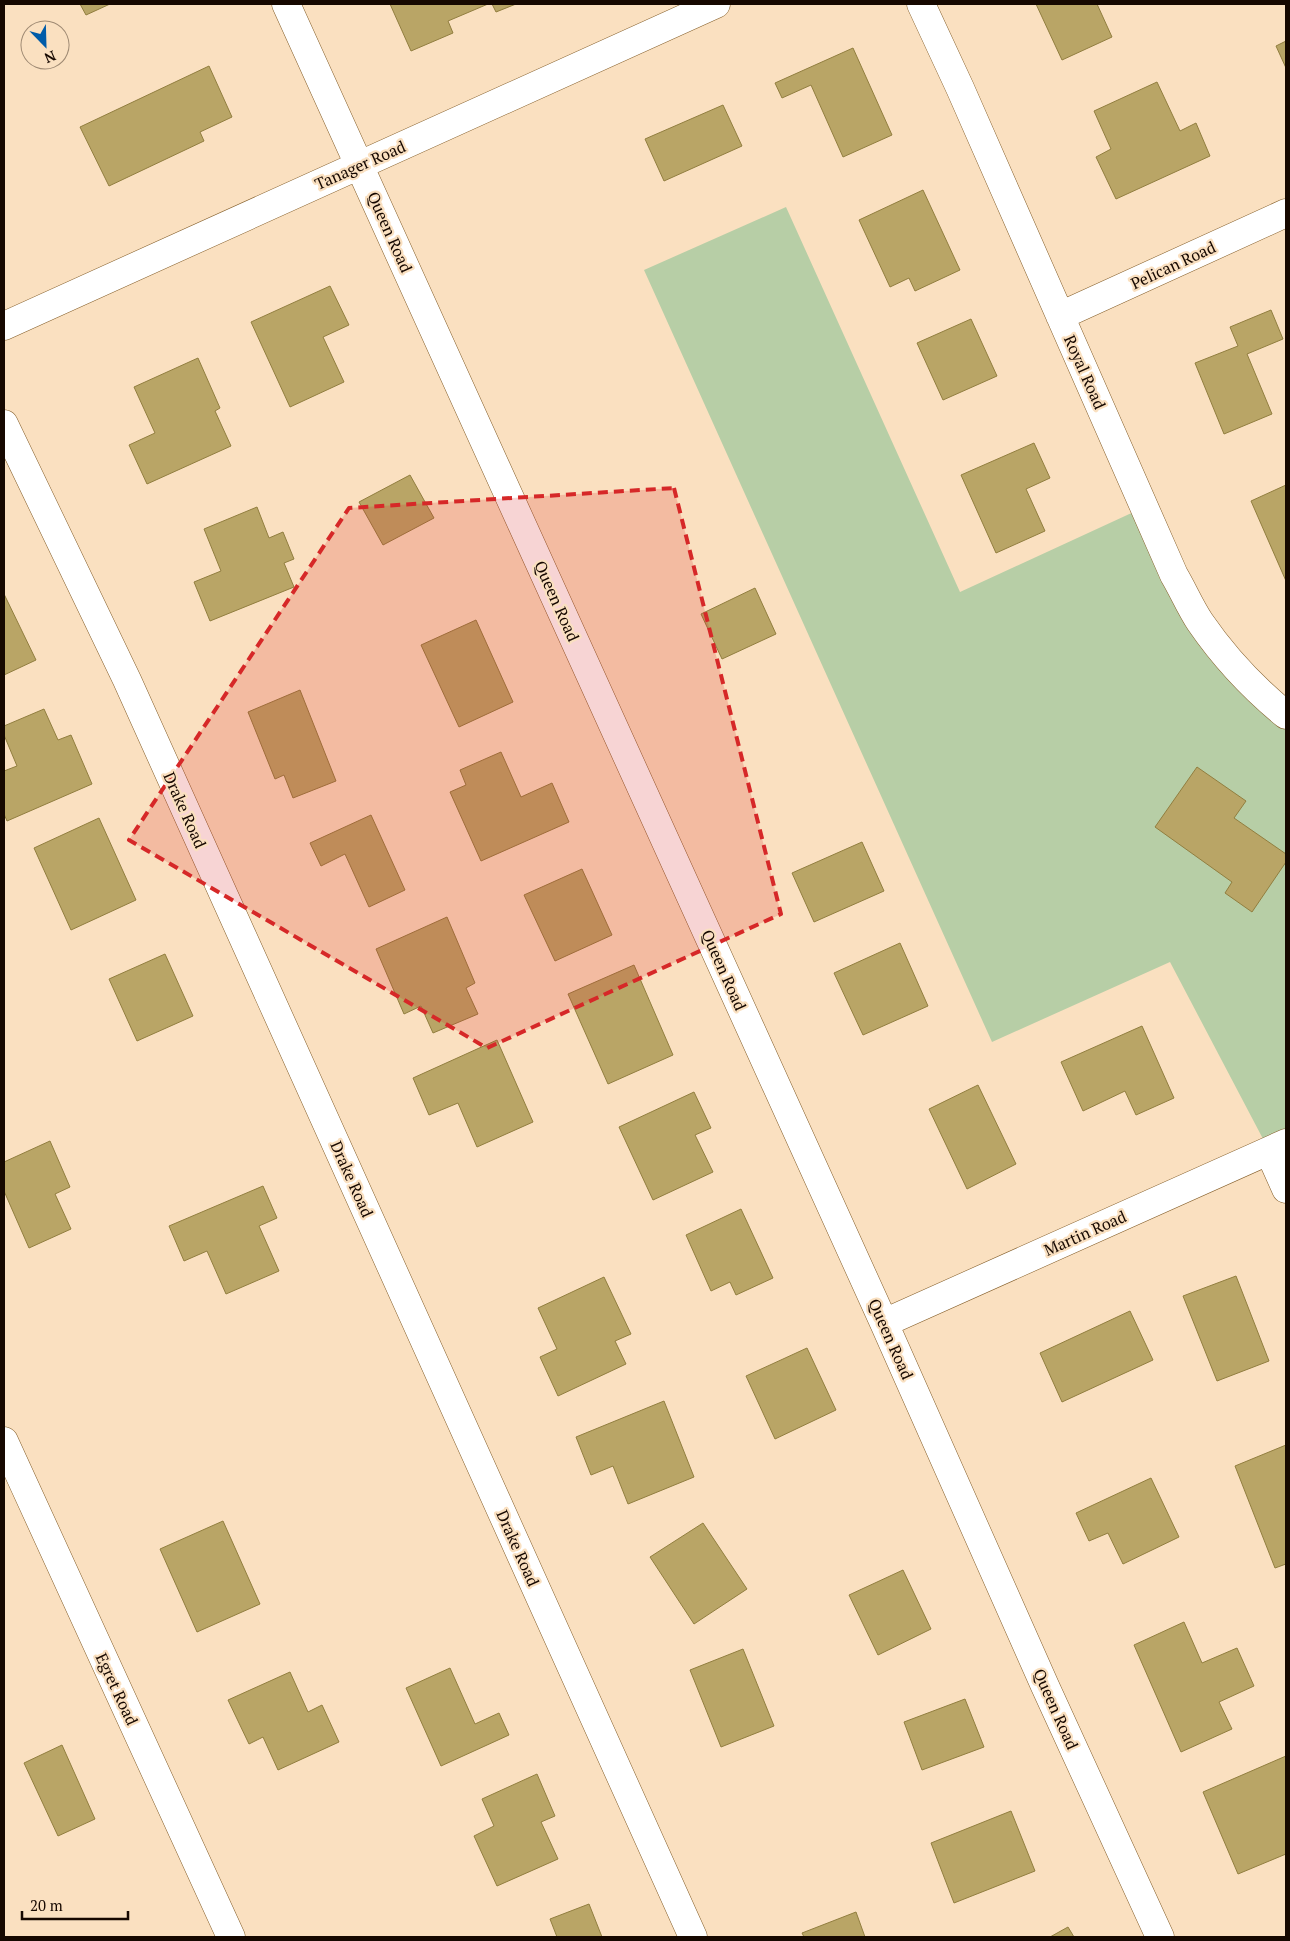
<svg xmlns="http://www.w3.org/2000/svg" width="1290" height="1941" viewBox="0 0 1290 1941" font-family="'PT Serif',serif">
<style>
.green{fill:#b7cea6}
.building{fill:#b9a566;stroke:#917e3f}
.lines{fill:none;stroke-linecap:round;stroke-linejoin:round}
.minor-casing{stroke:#845e29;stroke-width:29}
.minor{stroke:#fff;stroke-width:28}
.marked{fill:#d62828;fill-opacity:0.2;stroke:#d62828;stroke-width:4;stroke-dasharray:10 6;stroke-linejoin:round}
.labels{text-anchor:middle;stroke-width:4.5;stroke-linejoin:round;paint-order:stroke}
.street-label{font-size:16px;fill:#160800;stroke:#fae0c0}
</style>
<rect width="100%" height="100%" fill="#fae0c0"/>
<!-- green -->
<path class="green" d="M786,207L960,592L1138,510L1204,637L1286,704V1149L1272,1156L1170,962L992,1042L644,270Z"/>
<!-- building -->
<path class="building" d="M80,4H110L86,15Z
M390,4H488L448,21L453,33L411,51Z
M492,4H516L496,12Z
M1036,4H1097L1112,37L1062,60Z
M1286,41V68L1276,46Z
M853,48L892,135L843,157L811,85L782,98L775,83Z
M209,66L232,117L200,132L204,141L109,186L80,127Z
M1157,82L1180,131L1196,123L1210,156L1116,199L1096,157L1111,149L1094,111Z
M723,105L742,146L664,181L645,139Z
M923,190L960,270L915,291L909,278L890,287L859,220Z
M330,286L349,325L323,337L344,382L290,407L251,322Z
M1271,310L1283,339L1247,354L1272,414L1224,434L1195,363L1238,346L1230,327Z
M971,319L997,376L943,400L917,343Z
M198,358L220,408L215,411L231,446L147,484L129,445L155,433L134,387Z
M1034,443L1050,478L1026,489L1045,531L996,553L961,475Z
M410,475L434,518L383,545L359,502Z
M1286,485V581L1251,501Z
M257,507L269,538L283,532L294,559L284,563L294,587L210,621L194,582L221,571L204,529Z
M755,588L776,634L722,659L701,614Z
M4,594L36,660L4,675Z
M476,620L513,702L459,727L421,645Z
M300,690L336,781L293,798L284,775L275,779L248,712Z
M44,709L58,740L71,735L92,784L7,821L4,814V771L17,766L4,735V726Z
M501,752L521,797L552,783L569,822L481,861L450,792L466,785L460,770Z
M1197,767L1246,801L1234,818L1286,854V862L1252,912L1225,893L1232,882L1155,827Z
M371,815L405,890L369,907L345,854L321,866L310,843Z
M99,818L136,900L71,930L34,848Z
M862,842L884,891L814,922L792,873Z
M582,869L612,935L555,961L524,895Z
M447,917L475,983L466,988L478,1014L433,1033L421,1006L404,1014L376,949Z
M900,943L928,1006L863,1035L834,973Z
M165,954L193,1016L137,1041L109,979Z
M634,965L673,1055L608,1084L568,994Z
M1142,1026L1174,1098L1136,1115L1125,1091L1083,1111L1061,1062Z
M497,1040L533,1122L477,1147L458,1103L429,1115L413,1078Z
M978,1085L1016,1164L967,1189L929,1109Z
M694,1092L711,1128L695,1135L713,1172L653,1200L619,1127Z
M50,1141L70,1187L55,1194L71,1229L29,1248L4,1191V1162Z
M263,1186L277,1218L259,1226L279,1271L226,1294L207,1251L184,1261L169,1226Z
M741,1209L773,1278L736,1295L730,1282L711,1291L686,1235Z
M1236,1276L1269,1361L1217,1381L1183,1296Z
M604,1277L631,1334L615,1341L626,1364L558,1396L540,1357L557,1349L538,1308Z
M1130,1311L1153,1360L1062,1402L1040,1353Z
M807,1348L836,1410L775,1439L746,1376Z
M664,1401L694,1477L628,1504L613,1466L591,1475L576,1437Z
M1286,1445V1564L1275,1568L1235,1466Z
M1151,1478L1179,1537L1123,1564L1108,1533L1089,1541L1076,1513Z
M223,1521L260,1604L197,1632L160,1549Z
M703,1523L747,1589L694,1624L650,1557Z
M903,1570L931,1629L878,1655L849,1595Z
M1184,1622L1202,1663L1237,1648L1254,1686L1219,1702L1232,1729L1181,1752L1134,1645Z
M743,1649L774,1726L721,1747L690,1670Z
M450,1668L475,1724L499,1713L509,1735L441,1766L406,1688Z
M290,1672L308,1712L322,1705L339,1742L278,1770L263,1737L249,1744L228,1700Z
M965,1699L984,1747L922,1770L904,1722Z
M62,1745L95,1819L58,1836L24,1763Z
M1286,1756V1854L1238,1874L1203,1792Z
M537,1774L555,1816L541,1822L558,1859L497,1886L474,1836L494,1826L482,1799Z
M1011,1811L1035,1871L954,1903L931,1843Z
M589,1904L602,1937H557L550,1919Z
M856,1912L865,1937H804L802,1933Z
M1068,1927L1074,1937H1050Z"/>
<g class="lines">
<defs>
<path id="minor" d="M286,4L884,1323L1045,1686L1160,1937
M921,4L960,88L1174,575C1183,590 1190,607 1200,622C1224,657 1253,688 1286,715
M1060,316L1286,213
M4,326L716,4
M4,424L127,680L693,1937
M1269,1151L1286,1189
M884,1323L1286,1143
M4,1441L231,1937"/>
</defs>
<!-- minor casing -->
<use href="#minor" class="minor-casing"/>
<!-- minor -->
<use href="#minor" class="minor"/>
</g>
<!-- marked area -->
<path class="marked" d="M674,488L781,914L487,1048L129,840L349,508Z"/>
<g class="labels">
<!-- street labels -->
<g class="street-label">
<text transform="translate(360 165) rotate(-24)" y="6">Tanager Road</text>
<text transform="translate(390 232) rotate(66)" y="6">Queen Road</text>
<text transform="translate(1173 265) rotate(-25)" y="6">Pelican Road</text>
<text transform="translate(1085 372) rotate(66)" y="6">Royal Road</text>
<text transform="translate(557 601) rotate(66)" y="6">Queen Road</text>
<text transform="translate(185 810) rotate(66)" y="6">Drake Road</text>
<text transform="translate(724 970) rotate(66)" y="6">Queen Road</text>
<text transform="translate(352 1179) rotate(66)" y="6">Drake Road</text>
<text transform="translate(1085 1233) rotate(-24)" y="6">Martin Road</text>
<text transform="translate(891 1339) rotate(66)" y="6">Queen Road</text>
<text transform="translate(518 1548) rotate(66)" y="6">Drake Road</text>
<text transform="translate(117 1689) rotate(65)" y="6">Egret Road</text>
<text transform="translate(1056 1709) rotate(66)" y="6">Queen Road</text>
</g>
</g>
<!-- border -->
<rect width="1290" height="1941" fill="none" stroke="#160800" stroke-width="10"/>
<!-- north arrow -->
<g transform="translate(45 45) rotate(157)"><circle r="24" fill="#fae0c0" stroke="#9f8a73"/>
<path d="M0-4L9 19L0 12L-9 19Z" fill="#005ca9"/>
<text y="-8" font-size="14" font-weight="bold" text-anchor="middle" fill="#160800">N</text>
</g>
<!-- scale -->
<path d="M22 1911v8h106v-8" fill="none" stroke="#160800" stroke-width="2.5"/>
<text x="30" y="1911" font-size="15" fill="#160800" stroke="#fae0c0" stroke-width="4" paint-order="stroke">20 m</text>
</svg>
